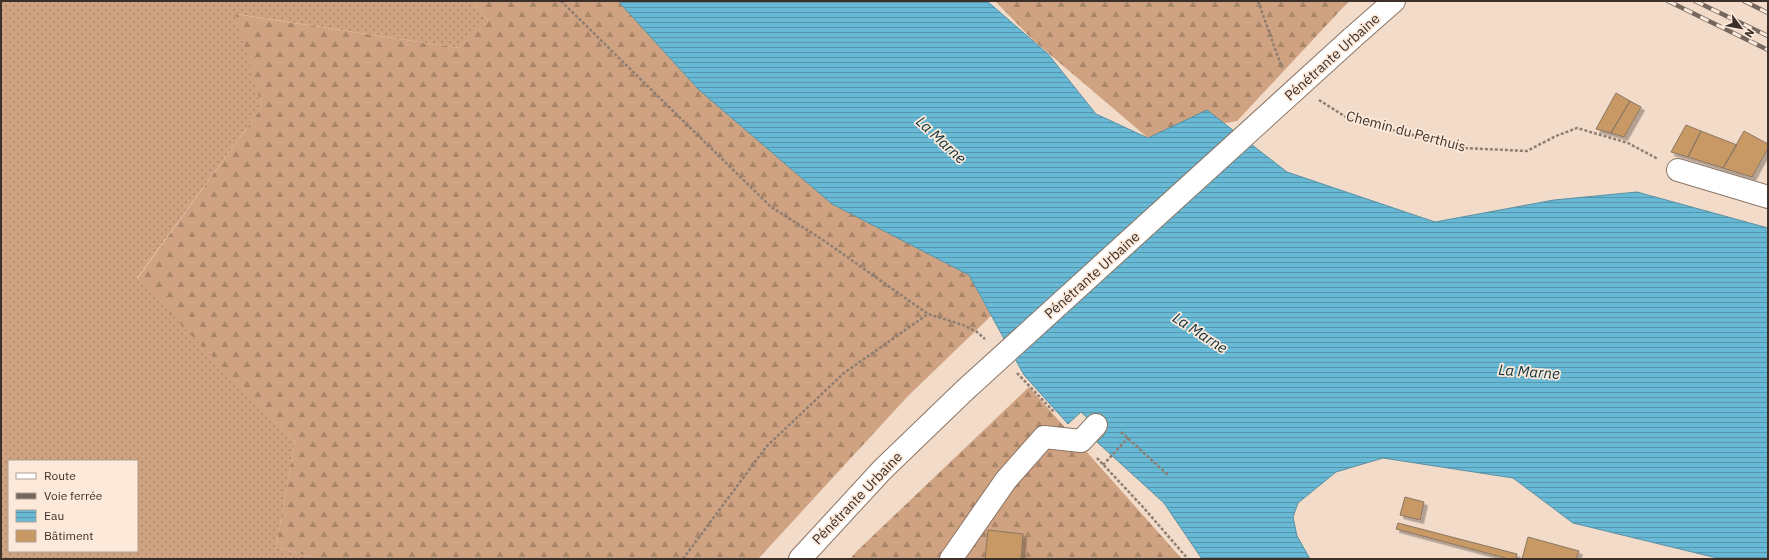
<svg xmlns="http://www.w3.org/2000/svg" width="1769" height="560" viewBox="0 0 1769 560" font-family="'IBM Plex Sans',sans-serif">
<style>
.grass{fill:url(#grass-dots);fill-rule:evenodd}
.forest{fill:url(#forest-firs)}
.water{fill:url(#water-rules);stroke:#5a90a2}
.building{fill:#c89865;stroke:#887663;filter:url(#shadow)}
.lines{fill:none;stroke-linecap:round;stroke-linejoin:round}
.minor-casing{stroke:#8b7565;stroke-width:24}
.major-casing{stroke:#8b7565;stroke-width:24}
.path{stroke:#8e7e72;stroke-width:2.5;stroke-dasharray:3 2;stroke-linecap:butt}
.minor{stroke:#fff;stroke-width:22}
.major{stroke:#fff;stroke-width:22}
.rail-casing{stroke:#75675d;stroke-width:4.5}
.rail{stroke:#fde9da;stroke-width:3;stroke-dasharray:9;stroke-linecap:butt}
.major-bridge-casing{stroke:#8b7565;stroke-width:24;stroke-linecap:butt}
.major-bridge{stroke:#fff;stroke-width:22}
.labels{text-anchor:middle;stroke-width:3.5;stroke-linejoin:round;paint-order:stroke}
.street-label{font-size:14px;fill:#3b312a;stroke:#fde9da}
.water-label{font-size:15px;font-style:italic;fill:#09313d;stroke:#fde9da}
</style>
<defs>
<pattern id="grass-dots" width="8" height="8" patternUnits="userSpaceOnUse"><rect width="8" height="8" fill="#cfa381"/><path d="M2 2h.1M6 6h.1" fill="none" stroke="#a9856a" stroke-width="1.8" stroke-linecap="round"/></pattern>
<pattern id="forest-firs" width="22" height="20" patternUnits="userSpaceOnUse"><rect width="22" height="20" fill="#cfa381"/><path d="M5 1l3.5 6h-7zM16 11l3.5 6h-7z" fill="#a9856a"/></pattern>
<pattern id="water-rules" width="6" height="5" patternUnits="userSpaceOnUse"><rect width="6" height="5" fill="#68b9d5"/><path d="M0 2.5h6" fill="none" stroke="#5797ad"/></pattern>
<filter id="shadow"><feDropShadow dx="3.5" dy="3.5" stdDeviation="0" flood-color="#0004"/></filter>
</defs>
<rect width="100%" height="100%" fill="#f3dbc9"/>
<!-- grass -->
<path class="grass" d="M1,1H472L488,20L459,48L236,14L262,107L137,278L295,442L276,547L317,559H1ZM9,461H137V551H9Z"/>
<!-- forest -->
<path class="forest" d="M472,1H618L699,90L832,204L969,275L991,316L908,396L758,559H317L276,547L295,442L137,279L262,107L235,14L459,48L488,20Z
M995,1H1349L1237,121L1148,138L1033,40Z
M1029,387L1182,559H850L857,551Z"/>
<!-- water -->
<path class="water" d="M618,1H987L1048,54L1096,114L1148,138L1207,110L1287,172L1435,222L1554,200L1637,192L1768,228V559H1721L1573,523L1513,478L1383,458L1336,472L1298,503L1293,517L1297,536L1310,559H1202L1164,503L1097,442L1105,434L1081,412L1068,424L1024,375L969,275L832,204L699,90Z"/>
<!-- building -->
<path class="building" d="M1616,93L1630,101L1611,133L1596,129Z
M1630,101L1641,107L1624,137L1611,133Z
M1686,125L1701,131L1688,157L1671,152Z
M1701,131L1737,145L1723,168L1688,157Z
M1744,131L1768,144V148L1752,177L1723,168Z
M1405,497L1424,502L1420,520L1400,515Z
M1398,523L1517,554L1516,559H1509L1396,529Z
M988,530L1023,534L1021,559H985Z
M1528,537L1579,551L1576,559H1522Z"/>
<g class="lines">
<defs>
<path id="minor" d="M1678,170L1768,197
M951,559L1006,480L1044,437L1081,441L1096,425"/>
<path id="major" d="M1352,38L1394,1
M800,559L882,470L965,390"/>
</defs>
<!-- minor casing -->
<use href="#minor" class="minor-casing"/>
<!-- major casing -->
<use href="#major" class="major-casing"/>
<!-- path -->
<path class="path" d="M561,1L771,207L823,240L928,314L963,325L977,332L985,339
M1258,1L1282,68
M1319,100L1349,119L1464,148L1527,151L1556,136L1577,128L1628,143L1658,159
M1017,373L1055,413
M1121,432L1169,476
M1097,458L1143,507L1188,559
M1103,465L1128,438
M683,559L766,447L844,373L928,314"/>
<!-- minor -->
<use href="#minor" class="minor"/>
<!-- major -->
<use href="#major" class="major"/>
<defs>
<path id="rail" d="M1668,1L1768,50
M1695,1L1768,36
M1744,1L1768,13"/>
</defs>
<!-- rail casing -->
<use href="#rail" class="rail-casing"/>
<!-- rail -->
<use href="#rail" class="rail"/>
<defs>
<path id="major-bridge" d="M965,390L1352,38"/>
</defs>
<!-- major-bridge casing -->
<use href="#major-bridge" class="major-bridge-casing"/>
<!-- major-bridge -->
<use href="#major-bridge" class="major-bridge"/>
</g>
<g class="labels">
<!-- street labels -->
<g class="street-label">
<text transform="translate(1332 57) rotate(-42)" y="5">Pénétrante Urbaine</text>
<text transform="translate(1406 131) rotate(15)" y="5">Chemin du Perthuis</text>
<text transform="translate(1092 275) rotate(-42)" y="5">Pénétrante Urbaine</text>
<text transform="translate(857 498) rotate(-46)" y="5">Pénétrante Urbaine</text>
</g>
<!-- water labels -->
<g class="water-label">
<text transform="translate(941 140) rotate(43)" y="5">La Marne</text>
<text transform="translate(1200 333) rotate(33)" y="5">La Marne</text>
<text transform="translate(1529 372) rotate(4)" y="5">La Marne</text>
</g>
</g>
<!-- border -->
<rect width="1769" height="560" fill="none" stroke="#3b312a" stroke-width="4"/>
<!-- legend -->
<rect x="8" y="460" width="130" height="92" fill="#fde9da" stroke="#af9f94"/>
<rect x="16" y="473" width="20" height="6" fill="#ffffff" stroke="#af9f94"/>
<text x="44" y="480" font-size="12" fill="#3b312a">Route</text>
<rect x="16" y="493" width="20" height="6" fill="#75675d" stroke="#af9f94"/>
<text x="44" y="500" font-size="12" fill="#3b312a">Voie ferrée</text>
<rect x="16" y="510" width="20" height="12" fill="url(#water-rules)" stroke="#af9f94"/>
<text x="44" y="520" font-size="12" fill="#3b312a">Eau</text>
<rect x="16" y="530" width="20" height="12" fill="#c89865" stroke="#af9f94"/>
<text x="44" y="540" font-size="12" fill="#3b312a">Bâtiment</text>
<!-- north arrow -->
<g transform="translate(1741 28) rotate(122)" stroke="#fde9da" stroke-width="3" paint-order="stroke">
<path d="M0-3L7 15L0 10L-7 15Z" fill="#3b312a"/>
<text y="-6" font-size="11" font-weight="bold" text-anchor="middle" fill="#3b312a">N</text>
</g>
</svg>
